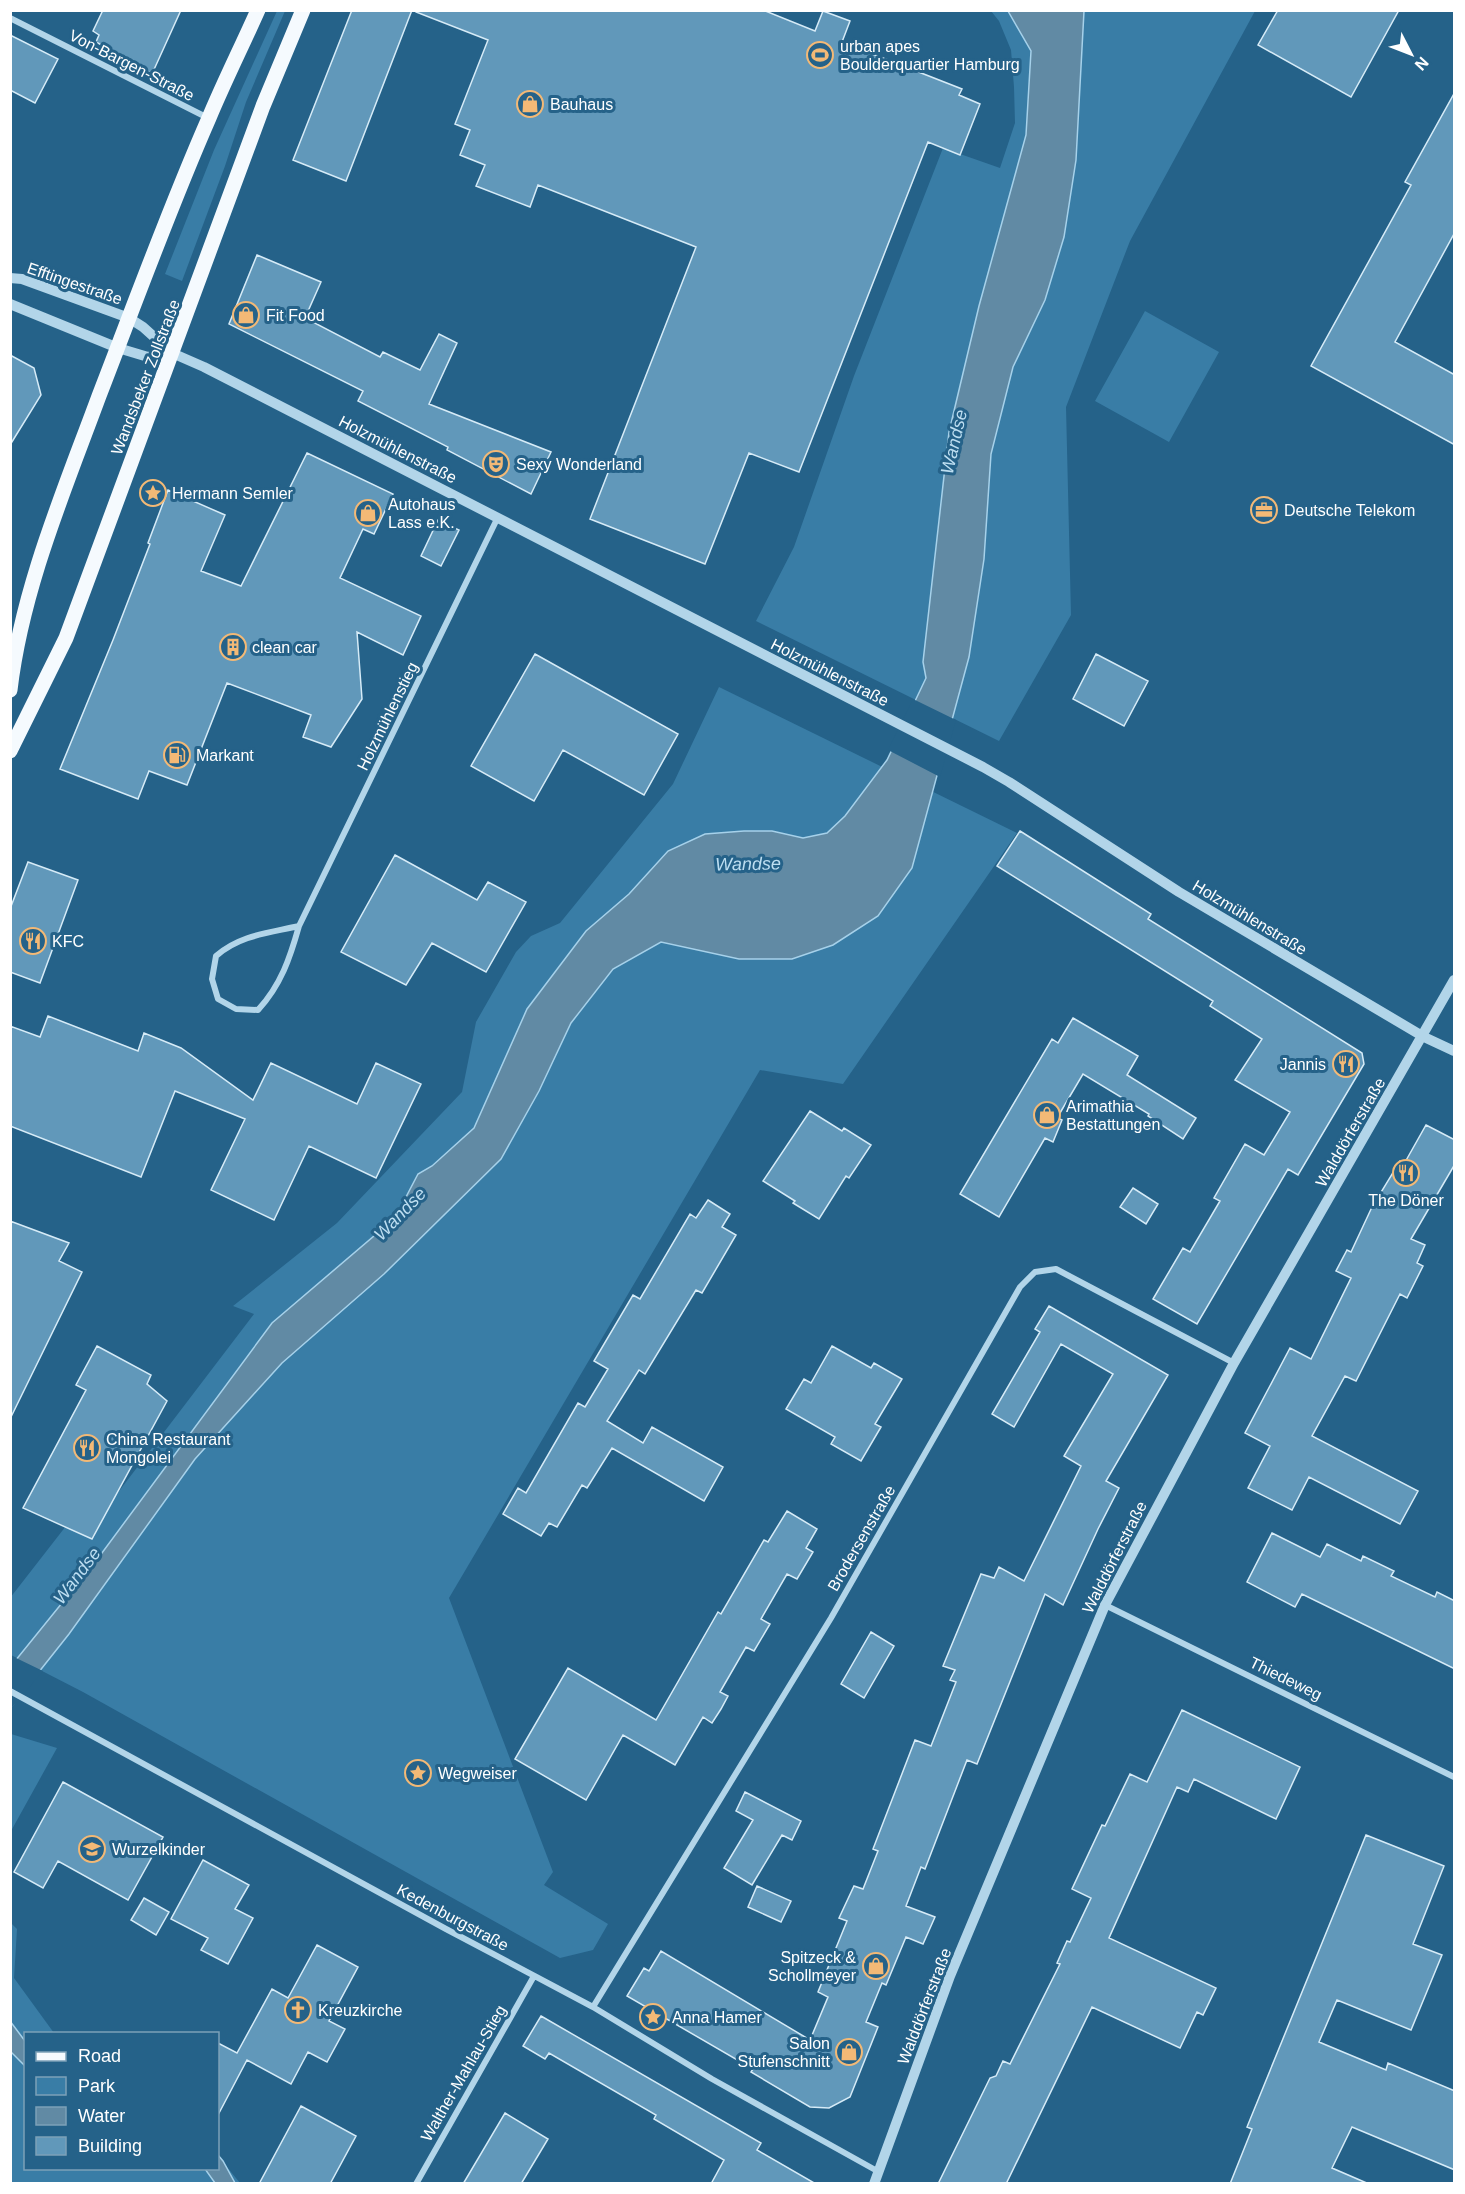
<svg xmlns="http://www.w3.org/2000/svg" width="1465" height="2194" viewBox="0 0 1465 2194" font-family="Helvetica,sans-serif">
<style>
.green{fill:#397da6}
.water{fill:#618aa4;stroke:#a6d1ea;stroke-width:1.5}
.pier{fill:#256289}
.building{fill:#6198ba;stroke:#d6ebf7;stroke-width:1.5}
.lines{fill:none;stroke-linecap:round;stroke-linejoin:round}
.minor{stroke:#b2d5e9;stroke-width:6}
.tertiary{stroke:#b2d5e9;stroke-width:10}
.primary{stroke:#f5fafe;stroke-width:15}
.labels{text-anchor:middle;stroke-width:6;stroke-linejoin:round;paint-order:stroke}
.poi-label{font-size:16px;fill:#fff;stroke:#256289;text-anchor:start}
.street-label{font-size:16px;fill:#fff;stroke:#256289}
.water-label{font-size:18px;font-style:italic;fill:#bddef1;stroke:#256289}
</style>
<rect width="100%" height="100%" fill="#256289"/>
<!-- green -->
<path class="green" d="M277,11H285L246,102L225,166L182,281L165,274L214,150Z
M991,11H1008L1031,51L1080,48L1084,11H1255L1130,241L1066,407L1071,615L999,741L756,621L794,547L854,376L943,148L1000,168L1015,123L1014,87L1011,50L999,21Z
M1145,311L1219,352L1169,442L1095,401Z
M719,687L1017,833L843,1084L760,1070L449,1598L553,1872L544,1885L608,1924L593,1950L560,1958L83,1692L11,1655L10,1598L66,1526L94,1537L110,1503L254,1314L233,1306L337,1223L462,1092L476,1022L516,952L531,936L560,923L673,784Z
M11,1734L57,1748L11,1831L10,1734Z
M10,1922L17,1929L14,1978L54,2033L26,2034V2168H218V2156L240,2183H11Z"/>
<!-- water -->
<path class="water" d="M1008,11H1084L1076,160L1064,237L1045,300L1013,367L991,454L984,559L969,657L912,868L878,916L833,945L792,959H739L661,942L613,969L571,1023L539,1091L501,1159L384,1274L282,1363L195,1459L69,1634L11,1707V1666L96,1561L272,1323L395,1218L418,1174L432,1166L474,1128L527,1009L586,931L629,894L668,851L705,834L744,831H772L803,838L827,833L845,816L887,760L926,678L923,662L949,432L979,306L1026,135L1031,51Z
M10,2021L25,2041V2066L11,2052Z
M218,2155L223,2161L235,2183H215L205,2169L218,2168Z"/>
<!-- pier -->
<path class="pier" d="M913,699L956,720L940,777L888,750Z
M14,1657L43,1671L10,1710V1661Z"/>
<!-- building -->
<path class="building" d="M103,10H181L152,74L96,42L99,35L93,31Z
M352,10H412L346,181L293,160Z
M416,10H763L815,31L823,11L850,21L842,42L962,89L959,95L980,104L960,155L928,142L799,472L749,453L705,564L590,519L696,247L538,185L530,207L476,186L485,165L460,155L470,130L455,124L488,40L416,12Z
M1278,10H1399L1351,97L1258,45Z
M10,35L58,59L35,103L10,90Z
M1455,92V232L1395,342L1455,375V445L1311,366L1411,185L1405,182Z
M257,255L321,282L305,318L380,357L383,352L420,370L439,334L457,343L429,404L551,452L531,494L447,450L448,447L358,401L363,391L229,324Z
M10,355L34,368L41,395L10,445Z
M307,453L393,494L374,534L363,529L340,578L421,616L403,655L357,632L362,699L331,747L303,737L311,715L227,683L187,785L149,771L138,799L60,769L113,640L150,544L148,543L168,490L225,515L201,571L241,586Z
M438,520L459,530L441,566L421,556Z
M535,654L678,734L644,795L563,750L534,801L471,766Z
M1096,654L1148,681L1124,726L1073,699Z
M1020,831L1151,914L1148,919L1362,1053L1364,1064L1298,1175L1288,1169L1197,1324L1153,1299L1183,1248L1190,1252L1220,1201L1214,1198L1245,1144L1264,1155L1290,1112L1235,1080L1262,1039L1210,1006L1213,1001L997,866Z
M395,855L477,900L488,882L526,902L486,972L432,943L406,985L341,952Z
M28,862L78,880L40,983L10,972V909Z
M48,1016L138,1051L144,1033L181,1048L253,1100L271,1063L357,1104L376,1063L421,1084L376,1178L309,1146L274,1220L211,1190L245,1119L175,1091L141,1177L10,1126V1026L40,1037Z
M1073,1018L1138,1056L1127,1075L1196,1118L1183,1139L1148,1116L1149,1114L1083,1074L1057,1118L1062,1120L1053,1142L1045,1138L999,1217L960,1194L1052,1039L1058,1043Z
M810,1111L842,1131L844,1128L871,1145L849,1178L846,1176L819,1219L793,1203L795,1201L763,1181Z
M1426,1125L1455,1140V1164L1411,1239L1425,1245L1417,1263L1423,1266L1407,1298L1400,1294L1356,1381L1345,1376L1312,1436L1418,1491L1400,1524L1309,1477L1292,1510L1248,1488L1270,1446L1245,1433L1290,1348L1311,1359L1351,1278L1336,1271L1347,1250L1351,1252L1372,1207L1400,1161L1404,1164Z
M1133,1188L1158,1204L1146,1224L1120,1207Z
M708,1200L730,1214L722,1227L736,1235L702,1293L696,1290L645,1374L639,1370L607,1421L643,1443L652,1427L723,1467L704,1501L612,1448L587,1488L582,1485L557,1527L549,1523L541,1536L503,1514L518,1488L526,1493L578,1403L585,1407L608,1369L594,1361L633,1295L640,1299L690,1214L696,1218Z
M10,1221L69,1243L59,1261L82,1272L10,1419Z
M1049,1306L1168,1375L1106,1481L1119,1488L1098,1529L1063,1605L1045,1594L977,1764L967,1760L925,1869L921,1867L906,1906L935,1917L923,1944L906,1937L886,1985L882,1983L866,2022L878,2027L850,2097L829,2108L810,2107L751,2072L753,2069L627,1996L644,1968L649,1971L661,1951L810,2040L828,1997L818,1992L847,1921L839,1918L854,1886L863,1889L878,1851L873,1849L915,1740L931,1746L956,1682L950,1680L955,1670L943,1666L981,1574L994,1578L999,1567L1024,1581L1081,1466L1064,1456L1113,1374L1061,1344L1014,1427L992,1414L1040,1332L1035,1329Z
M97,1346L151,1375L147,1384L167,1401L92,1539L23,1508L86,1390L76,1385Z
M832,1346L871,1368L874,1363L902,1379L875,1424L881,1427L861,1461L831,1444L835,1437L786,1409L804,1379L811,1383Z
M787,1511L817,1529L806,1548L813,1552L797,1579L787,1574L761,1619L770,1624L754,1651L746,1647L720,1692L728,1696L721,1709L712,1723L703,1717L675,1765L623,1735L586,1800L515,1759L568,1668L656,1720L718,1612L721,1614L764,1540L768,1542Z
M1272,1533L1320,1557L1327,1544L1361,1561L1363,1556L1394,1571L1391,1576L1435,1597L1437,1592L1455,1601V1669L1302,1594L1295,1607L1247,1582Z
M871,1632L894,1646L864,1698L841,1684Z
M1182,1710L1300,1767L1276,1819L1194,1779L1188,1792L1177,1787L1109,1938L1216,1988L1203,2015L1197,2012L1180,2048L1092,2007L1006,2184H938L990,2078L996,2076L1003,2061L1010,2064L1060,1964L1057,1963L1067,1941L1070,1942L1091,1898L1072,1889L1102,1825L1105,1826L1130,1774L1147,1782Z
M63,1782L163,1837L128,1900L58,1861L43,1888L14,1872Z
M745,1792L801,1821L792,1840L782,1835L752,1885L724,1868L753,1820L736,1811Z
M1366,1835L1444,1866L1413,1944L1442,1955L1411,2030L1337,2000L1319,2042L1386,2070L1388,2063L1455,2091V2170L1352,2127L1332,2168L1369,2184H1230L1252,2129L1247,2127Z
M203,1860L249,1885L235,1909L253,1918L228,1964L201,1950L208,1938L171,1919Z
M757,1886L791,1901L781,1922L748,1907Z
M144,1898L169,1912L156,1935L131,1920Z
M317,1945L358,1967L329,2021L345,2029L327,2062L308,2052L291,2084L247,2060L218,2115V2043L237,2053L272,1989L288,1998Z
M541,2016L761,2143L757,2150L816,2184H711L724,2160L654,2119L656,2115L549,2053L545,2059L523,2046Z
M301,2106L356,2136L330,2184H259Z
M505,2113L548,2139L521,2184H463Z"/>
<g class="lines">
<!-- minor -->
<path class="minor" d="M10,18L208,118
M299,926C269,933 240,935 216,956L212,979L218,999L236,1009L258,1010C281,985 290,958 299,926L498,517
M1105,1605L1454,1777
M10,1691L446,1929L593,2007L712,2079L879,2172
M593,2007L831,1618L1020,1287L1035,1272L1056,1269L1234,1363
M416,2184L534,1976"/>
<!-- tertiary -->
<path class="tertiary" d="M10,278L22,279L129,318L143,327L172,353L204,367L983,767L1009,782L1179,892L1424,1037L1454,1051
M10,304L118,348L148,357L172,353
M874,2184L950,1976L1105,1605L1234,1363L1454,980"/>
<!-- primary -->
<path class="primary" d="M10,690C22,589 64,491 99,396C135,303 169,209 209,118C224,82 242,46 258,10
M10,751L66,638L263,106L303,10"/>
</g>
<!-- icons -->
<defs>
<symbol id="stadium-ring" viewBox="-11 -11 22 22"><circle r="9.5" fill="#256289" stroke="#f3b976" stroke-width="1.5"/><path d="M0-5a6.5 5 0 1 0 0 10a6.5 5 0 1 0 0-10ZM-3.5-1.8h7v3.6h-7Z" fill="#f3b976"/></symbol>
<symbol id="shop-ring" viewBox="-11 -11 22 22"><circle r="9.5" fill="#256289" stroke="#f3b976" stroke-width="1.5"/><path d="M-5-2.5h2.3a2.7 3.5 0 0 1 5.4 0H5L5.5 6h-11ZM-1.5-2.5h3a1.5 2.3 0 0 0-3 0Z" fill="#f3b976"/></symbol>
<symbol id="theatre-ring" viewBox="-11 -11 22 22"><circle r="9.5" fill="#256289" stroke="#f3b976" stroke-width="1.5"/><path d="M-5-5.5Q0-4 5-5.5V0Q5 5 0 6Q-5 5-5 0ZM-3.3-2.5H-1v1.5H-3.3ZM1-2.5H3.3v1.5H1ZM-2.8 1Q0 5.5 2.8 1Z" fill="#f3b976"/></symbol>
<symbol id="sight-ring" viewBox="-11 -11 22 22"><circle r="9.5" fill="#256289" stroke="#f3b976" stroke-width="1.5"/><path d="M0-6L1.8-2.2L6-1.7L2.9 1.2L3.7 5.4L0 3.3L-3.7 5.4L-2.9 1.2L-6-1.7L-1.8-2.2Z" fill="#f3b976"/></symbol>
<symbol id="office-ring" viewBox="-11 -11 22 22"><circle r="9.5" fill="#256289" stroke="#f3b976" stroke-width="1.5"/><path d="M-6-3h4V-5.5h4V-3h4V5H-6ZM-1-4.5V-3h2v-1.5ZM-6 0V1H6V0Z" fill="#f3b976"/></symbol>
<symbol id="building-ring" viewBox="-11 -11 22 22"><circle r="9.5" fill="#256289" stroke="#f3b976" stroke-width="1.5"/><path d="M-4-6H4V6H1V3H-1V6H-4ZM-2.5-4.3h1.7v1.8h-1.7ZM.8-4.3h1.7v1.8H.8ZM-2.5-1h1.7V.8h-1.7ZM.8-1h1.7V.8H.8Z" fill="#f3b976"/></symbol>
<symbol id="fuel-ring" viewBox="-11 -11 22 22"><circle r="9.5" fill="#256289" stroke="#f3b976" stroke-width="1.5"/><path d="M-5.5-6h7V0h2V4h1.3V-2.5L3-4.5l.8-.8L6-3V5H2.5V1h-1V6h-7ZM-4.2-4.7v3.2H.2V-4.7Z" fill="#f3b976"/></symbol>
<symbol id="restaurant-ring" viewBox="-11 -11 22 22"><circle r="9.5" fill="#256289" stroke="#f3b976" stroke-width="1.5"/><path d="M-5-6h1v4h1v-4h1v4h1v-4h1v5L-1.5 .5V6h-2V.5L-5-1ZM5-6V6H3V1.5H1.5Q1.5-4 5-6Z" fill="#f3b976"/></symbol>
<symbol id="school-ring" viewBox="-11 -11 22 22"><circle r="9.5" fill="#256289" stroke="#f3b976" stroke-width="1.5"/><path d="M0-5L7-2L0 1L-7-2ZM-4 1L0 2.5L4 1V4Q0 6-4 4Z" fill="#f3b976"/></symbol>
<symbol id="church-ring" viewBox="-11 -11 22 22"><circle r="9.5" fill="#256289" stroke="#f3b976" stroke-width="1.5"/><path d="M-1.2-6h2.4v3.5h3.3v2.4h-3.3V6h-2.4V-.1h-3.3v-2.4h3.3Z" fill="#f3b976"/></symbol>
</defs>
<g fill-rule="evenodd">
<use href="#stadium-ring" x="805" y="40" width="30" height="30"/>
<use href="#shop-ring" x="515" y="89" width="30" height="30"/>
<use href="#shop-ring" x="231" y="300" width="30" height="30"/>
<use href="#theatre-ring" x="481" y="449" width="30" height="30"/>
<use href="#sight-ring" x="138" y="478" width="30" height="30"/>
<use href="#office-ring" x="1249" y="495" width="30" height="30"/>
<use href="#shop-ring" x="353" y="498" width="30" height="30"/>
<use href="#building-ring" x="218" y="632" width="30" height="30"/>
<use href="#fuel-ring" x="162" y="740" width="30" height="30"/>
<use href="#restaurant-ring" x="18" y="926" width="30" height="30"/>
<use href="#restaurant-ring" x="1331" y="1049" width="30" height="30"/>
<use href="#shop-ring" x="1032" y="1100" width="30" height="30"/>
<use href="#restaurant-ring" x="1391" y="1158" width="30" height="30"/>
<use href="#restaurant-ring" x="72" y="1433" width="30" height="30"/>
<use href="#sight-ring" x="403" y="1758" width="30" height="30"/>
<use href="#school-ring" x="77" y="1834" width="30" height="30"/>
<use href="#shop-ring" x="861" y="1951" width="30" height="30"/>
<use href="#church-ring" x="283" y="1995" width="30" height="30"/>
<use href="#sight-ring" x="638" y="2002" width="30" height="30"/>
<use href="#shop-ring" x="834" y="2037" width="30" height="30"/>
</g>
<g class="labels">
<!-- poi labels -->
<g class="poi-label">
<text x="840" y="52">urban apes<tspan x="840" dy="18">Boulderquartier Hamburg</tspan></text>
<text x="550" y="110">Bauhaus</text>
<text x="266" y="321">Fit Food</text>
<text x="516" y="470">Sexy Wonderland</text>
<text x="172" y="499">Hermann Semler</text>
<text x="388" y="510">Autohaus<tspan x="388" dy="18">Lass e.K.</tspan></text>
<text x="1284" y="516">Deutsche Telekom</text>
<text x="252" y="653">clean car</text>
<text x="196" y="761">Markant</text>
<text x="52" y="947">KFC</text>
<text x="1326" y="1070" text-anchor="end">Jannis</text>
<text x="1066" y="1112">Arimathia<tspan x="1066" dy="18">Bestattungen</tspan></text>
<text x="1406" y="1206" text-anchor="middle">The Döner</text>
<text x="106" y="1445">China Restaurant<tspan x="106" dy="18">Mongolei</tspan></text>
<text x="438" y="1779">Wegweiser</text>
<text x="112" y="1855">Wurzelkinder</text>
<text x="856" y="1963" text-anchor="end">Spitzeck &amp;<tspan x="856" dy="18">Schollmeyer</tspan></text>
<text x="318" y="2016">Kreuzkirche</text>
<text x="672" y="2023">Anna Hamer</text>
<text x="830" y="2049" text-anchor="end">Salon<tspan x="830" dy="18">Stufenschnitt</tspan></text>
</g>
<!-- street labels -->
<g class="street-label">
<text transform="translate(132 65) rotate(27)" y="6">Von-Bargen-Straße</text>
<text transform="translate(75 283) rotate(19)" y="6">Efftingestraße</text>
<text transform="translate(145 377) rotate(-69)" y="6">Wandsbeker Zollstraße</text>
<text transform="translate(398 449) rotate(27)" y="6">Holzmühlenstraße</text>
<text transform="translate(830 672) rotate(27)" y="6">Holzmühlenstraße</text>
<text transform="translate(387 716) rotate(-64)" y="6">Holzmühlenstieg</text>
<text transform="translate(1250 917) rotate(31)" y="6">Holzmühlenstraße</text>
<text transform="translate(1350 1132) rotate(-60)" y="6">Walddörferstraße</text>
<text transform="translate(861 1538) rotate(-60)" y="6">Brodersenstraße</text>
<text transform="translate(1114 1557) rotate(-63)" y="6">Walddörferstraße</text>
<text transform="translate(1286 1678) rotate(26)" y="6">Thiedeweg</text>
<text transform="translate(453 1917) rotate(28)" y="6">Kedenburgstraße</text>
<text transform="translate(924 2006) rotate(-69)" y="6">Walddörferstraße</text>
<text transform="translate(463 2073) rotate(-60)" y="6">Walther-Mahlau-Stieg</text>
</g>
<!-- water labels -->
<g class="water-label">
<text transform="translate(954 442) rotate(-77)" y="6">Wandse</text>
<text transform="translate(748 864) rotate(-1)" y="6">Wandse</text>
<text transform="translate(400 1214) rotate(-46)" y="6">Wandse</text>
<text transform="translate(77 1576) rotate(-53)" y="6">Wandse</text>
</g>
</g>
<!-- border -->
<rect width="1465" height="2194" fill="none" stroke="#ffffff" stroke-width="24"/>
<!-- legend -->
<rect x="24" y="2032" width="195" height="138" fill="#256289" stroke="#7ca1b8" stroke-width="1.5"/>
<rect x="36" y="2052" width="30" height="9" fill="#f5fafe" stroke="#7ca1b8" stroke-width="1.5"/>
<text x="78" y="2062" font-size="18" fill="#ffffff">Road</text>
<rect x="36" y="2077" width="30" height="18" fill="#397da6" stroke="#7ca1b8" stroke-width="1.5"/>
<text x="78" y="2092" font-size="18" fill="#ffffff">Park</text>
<rect x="36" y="2107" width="30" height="18" fill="#618aa4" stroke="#7ca1b8" stroke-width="1.5"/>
<text x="78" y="2122" font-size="18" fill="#ffffff">Water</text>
<rect x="36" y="2137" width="30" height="18" fill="#6198ba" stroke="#7ca1b8" stroke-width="1.5"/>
<text x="78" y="2152" font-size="18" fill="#ffffff">Building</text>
<!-- north arrow -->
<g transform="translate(1411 54) rotate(132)" stroke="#256289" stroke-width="4.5" paint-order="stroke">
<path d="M0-4.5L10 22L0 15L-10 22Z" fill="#ffffff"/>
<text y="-9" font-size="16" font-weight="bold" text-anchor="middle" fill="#ffffff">N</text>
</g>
</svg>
